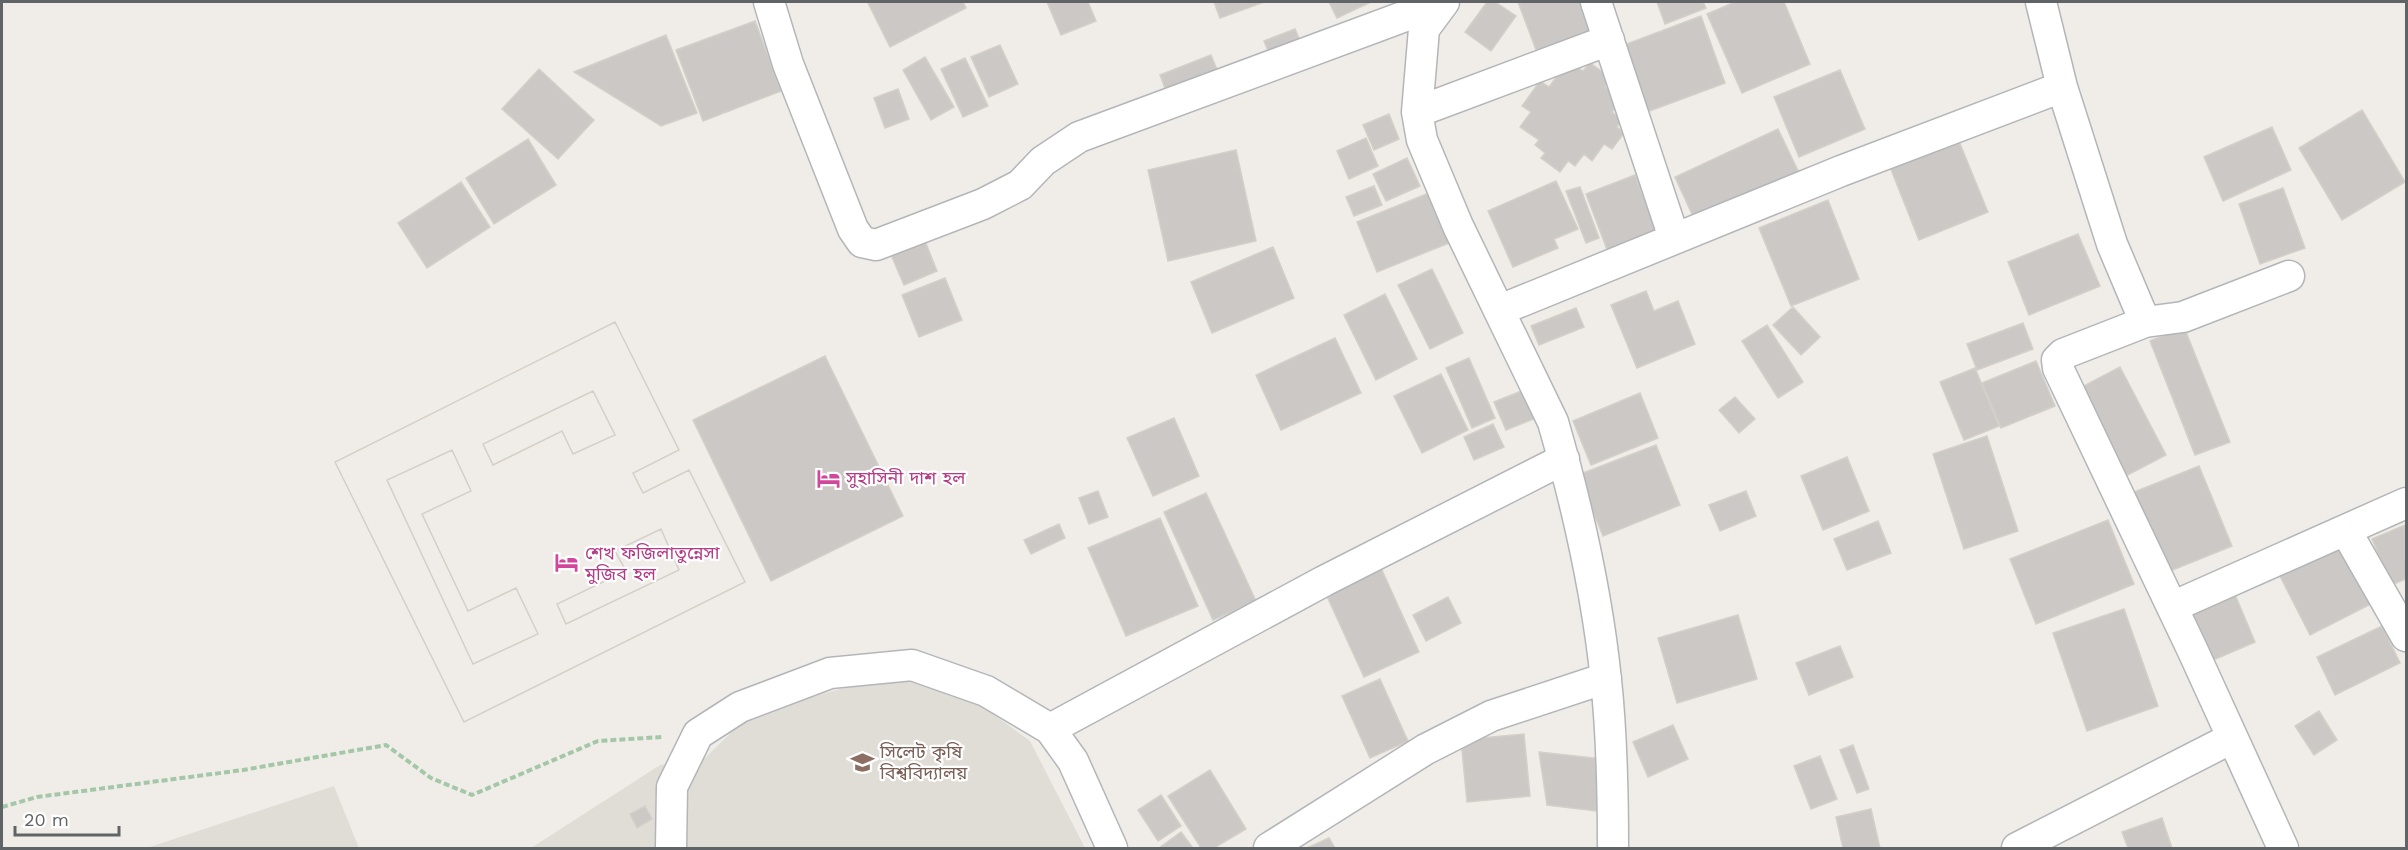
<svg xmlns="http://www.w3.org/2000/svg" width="2408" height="850" viewBox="0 0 2408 850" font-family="'Work Sans','Noto Sans Bengali',sans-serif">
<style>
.education{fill:#e0ddd7}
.building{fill:#ccc8c5;stroke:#d4cfc7;stroke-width:1.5;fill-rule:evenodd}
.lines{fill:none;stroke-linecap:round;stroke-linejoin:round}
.street-casing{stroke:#b3b6b9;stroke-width:33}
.path{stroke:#a4c7a8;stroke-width:4;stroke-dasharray:6 3;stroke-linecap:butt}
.street{stroke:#fff;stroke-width:30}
.labels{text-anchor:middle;stroke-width:4.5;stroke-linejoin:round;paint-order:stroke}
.hotel-label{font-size:18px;fill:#b23c85;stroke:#fff;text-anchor:start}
.education-label{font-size:18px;fill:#785e54;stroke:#fff;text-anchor:start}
</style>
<rect width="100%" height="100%" fill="#f0ede9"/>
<!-- education -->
<path class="education" d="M911,676L965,693L1030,741L1085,848H531L660,765L705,758L738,726L791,703L840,689Z
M334,786L359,848H147Z"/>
<!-- building -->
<path class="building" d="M871,2H963L966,8L890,47L868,3Z
M1047,2H1088L1096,21L1061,35Z
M1214,2H1264L1220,18Z
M1329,2H1371L1337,18Z
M1487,2H1495L1516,16L1491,51L1465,32Z
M1518,2H1588L1599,32L1538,55Z
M1657,2H1703L1706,8L1665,24Z
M1735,2H1784L1810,64L1742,93L1707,14Z
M1701,16L1725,83L1644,113L1619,47Z
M755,21L781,91L703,121L676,50Z
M1295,29L1302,45L1271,58L1264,41Z
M666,35L697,113L661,126L574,72Z
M1000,45L1018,84L989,97L971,57Z
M1211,55L1220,77L1168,96L1160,75Z
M925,57L954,107L931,120L903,70Z
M965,58L988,106L963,117L941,69Z
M1568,61L1583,71L1590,63L1611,78L1605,87L1622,99L1612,112L1622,120L1617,127L1624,133L1612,149L1604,144L1592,161L1584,154L1575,166L1568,161L1560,172L1541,158L1545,153L1535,145L1539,140L1520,127L1531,112L1522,106L1540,81L1549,87Z
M539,69L594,120L558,159L502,109Z
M1840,70L1865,129L1799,157L1774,97Z
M898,89L909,119L885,128L874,98Z
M2362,110L2405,182L2342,220L2299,148Z
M1389,114L1399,139L1374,150L1363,125Z
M2272,127L2291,170L2223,201L2204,157Z
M1778,129L1801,177L1697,225L1675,177Z
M1956,134L1988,212L1919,240L1888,162Z
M1366,138L1378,166L1349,179L1337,151Z
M528,139L556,185L494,224L466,178Z
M1236,150L1256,241L1168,261L1148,170Z
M1407,158L1420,186L1386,201L1373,174Z
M1635,175L1657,232L1608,252L1586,194Z
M1556,181L1578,229L1554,239L1558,248L1513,267L1488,211Z
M461,182L490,227L427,268L398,223Z
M1374,186L1382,205L1354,216L1346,197Z
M1580,187L1599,238L1586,243L1566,191Z
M2283,188L2305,248L2260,264L2239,204Z
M1429,193L1449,243L1377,272L1357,222Z
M1828,200L1859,279L1791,306L1759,228Z
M2078,234L2100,286L2029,315L2008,262Z
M925,241L937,271L904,285L891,255Z
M1273,247L1294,298L1212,333L1191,282Z
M1432,269L1463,333L1430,349L1398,285Z
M945,278L962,320L919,337L902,295Z
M1646,291L1654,311L1678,301L1695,344L1637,368L1611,305Z
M1385,294L1417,359L1376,380L1344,315Z
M1793,307L1820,337L1801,355L1773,325Z
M1576,308L1584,327L1539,345L1531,326Z
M615,322L679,450L633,473L643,493L689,470L745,582L464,722L335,462ZM593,391L615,435L573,454L562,431L493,465L483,444ZM452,450L471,491L422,514L468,611L516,588L538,634L473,664L387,480ZM661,529L679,570L566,624L557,604L626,571L615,551Z
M615,322L679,450L633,473L643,493L689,470L745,582L464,722L335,462Z
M2023,323L2033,349L1977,370L1967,344Z
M1767,325L1803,382L1778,398L1742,341Z
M2184,327L2230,442L2195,455L2150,341Z
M1335,338L1361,393L1281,430L1256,375Z
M825,356L903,516L771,581L693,420Z
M1469,358L1495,418L1472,428L1446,368Z
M2036,361L2055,406L2001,428L1982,383Z
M2120,367L2166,455L2122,478L2076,390Z
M1975,368L1999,426L1964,440L1940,382Z
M1441,374L1468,430L1422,453L1394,396Z
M1524,390L1536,418L1506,430L1494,402Z
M593,391L615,435L573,454L562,431L493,465L483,444Z
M1640,393L1658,438L1591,465L1573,421Z
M1735,397L1755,419L1739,433L1719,410Z
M1174,418L1199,476L1153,496L1127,438Z
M1493,424L1504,447L1474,460L1464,437Z
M1987,436L2018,531L1964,549L1933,454Z
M1656,445L1680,505L1603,536L1578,475Z
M452,450L471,491L422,514L468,611L516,588L538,634L473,664L387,480Z
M1847,457L1869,511L1823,530L1801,476Z
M2199,466L2232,546L2160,575L2127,495Z
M1098,491L1108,517L1089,524L1079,498Z
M1746,491L1756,516L1720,531L1709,505Z
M1206,493L1256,601L1213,620L1164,512Z
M1160,518L1198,606L1126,636L1088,548Z
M2108,520L2134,584L2036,624L2010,559Z
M1878,521L1891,553L1847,570L1834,539Z
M1059,524L1065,538L1031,554L1024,540Z
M2405,525L2406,579L2391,585L2372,539Z
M661,529L679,570L566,624L557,604L626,571L615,551Z
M2343,544L2373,603L2310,635L2280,576Z
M1381,568L1419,652L1364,677L1326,594Z
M2234,592L2255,642L2211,661L2190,611Z
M1448,597L1461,623L1426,641L1413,615Z
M2124,609L2158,706L2087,731L2053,633Z
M1738,615L1757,679L1677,703L1658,638Z
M2382,626L2400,663L2335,695L2317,657Z
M1840,646L1853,677L1809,695L1796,663Z
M1380,679L1408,741L1370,758L1342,696Z
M2319,711L2337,740L2314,755L2295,726Z
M1673,725L1688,759L1648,777L1633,742Z
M1524,734L1530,796L1467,802L1461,740Z
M1853,745L1869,789L1857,793L1840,750Z
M1539,752L1602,759L1596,811L1547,805Z
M1820,756L1837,799L1811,809L1794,766Z
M1210,770L1246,829L1214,848H1201L1168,796Z
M1161,795L1181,826L1158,841L1138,810Z
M645,806L652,819L637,828L630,814Z
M1871,809L1880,848H1843L1836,817Z
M2162,818L2172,848H2128L2122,832Z
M1181,832L1193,848H1159Z
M1329,838L1335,848H1307Z"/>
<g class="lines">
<defs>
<path id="street" d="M769,2L788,64L853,229L862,242L876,245L983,204L1020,185L1043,161L1079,137L1443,2
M1444,2L1424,29L1417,112L1422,140L1458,226L1553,422C1577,505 1597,593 1606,680C1612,736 1613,792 1613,848
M1596,2L1674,238
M2041,2L2062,87
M1417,112L1609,40
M1500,310L1841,171L2062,87L2112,244L2145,322L2183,317L2289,276
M2145,322L2063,354L2057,360L2058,368L2192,649L2283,848
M2346,531L2406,636
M2172,607L2406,503
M1050,729L1324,581L1564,459
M671,848L672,787L698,734L740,707L830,673L912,665L986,691L1050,729L1073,761L1112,848
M1269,848L1426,749L1491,716L1606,678
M2017,848L2232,738"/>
</defs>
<!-- street casing -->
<use href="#street" class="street-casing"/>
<!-- path -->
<path class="path" d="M2,807L37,797L243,770L386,745L431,778L472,795L598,741L662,737"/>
<!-- street -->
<use href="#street" class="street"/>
</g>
<!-- icons -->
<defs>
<symbol id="hotel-bare" viewBox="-9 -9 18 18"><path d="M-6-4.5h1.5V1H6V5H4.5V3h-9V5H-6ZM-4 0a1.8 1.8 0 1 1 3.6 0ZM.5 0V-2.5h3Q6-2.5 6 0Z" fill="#d1479c" stroke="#fff" stroke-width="2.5" paint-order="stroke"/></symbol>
<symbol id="university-bare" viewBox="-9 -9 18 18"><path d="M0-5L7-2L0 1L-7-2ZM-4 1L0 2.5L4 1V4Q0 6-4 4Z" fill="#8d6e63" stroke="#fff" stroke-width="2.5" paint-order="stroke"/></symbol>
</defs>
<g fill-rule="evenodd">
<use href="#hotel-bare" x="812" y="462" width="33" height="33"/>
<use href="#hotel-bare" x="550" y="546" width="33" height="33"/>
<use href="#university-bare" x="846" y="746" width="33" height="33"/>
</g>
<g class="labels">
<!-- hotel labels -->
<g class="hotel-label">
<text x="846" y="484">সুহাসিনী দাশ হল</text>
<text x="585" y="559">শেখ ফজিলাতুন্নেসা<tspan x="585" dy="21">মুজিব হল</tspan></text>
</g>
<!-- education labels -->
<g class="education-label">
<text x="880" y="758">সিলেট কৃষি<tspan x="880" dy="21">বিশ্ববিদ্যালয়</tspan></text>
</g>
</g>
<!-- border -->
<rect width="2408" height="850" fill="none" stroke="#606467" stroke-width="6"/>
<!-- scale -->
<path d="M15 826v9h104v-9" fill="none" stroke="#606467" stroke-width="3"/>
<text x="24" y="826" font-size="18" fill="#606467" stroke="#ffffff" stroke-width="4.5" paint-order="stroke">20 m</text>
</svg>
